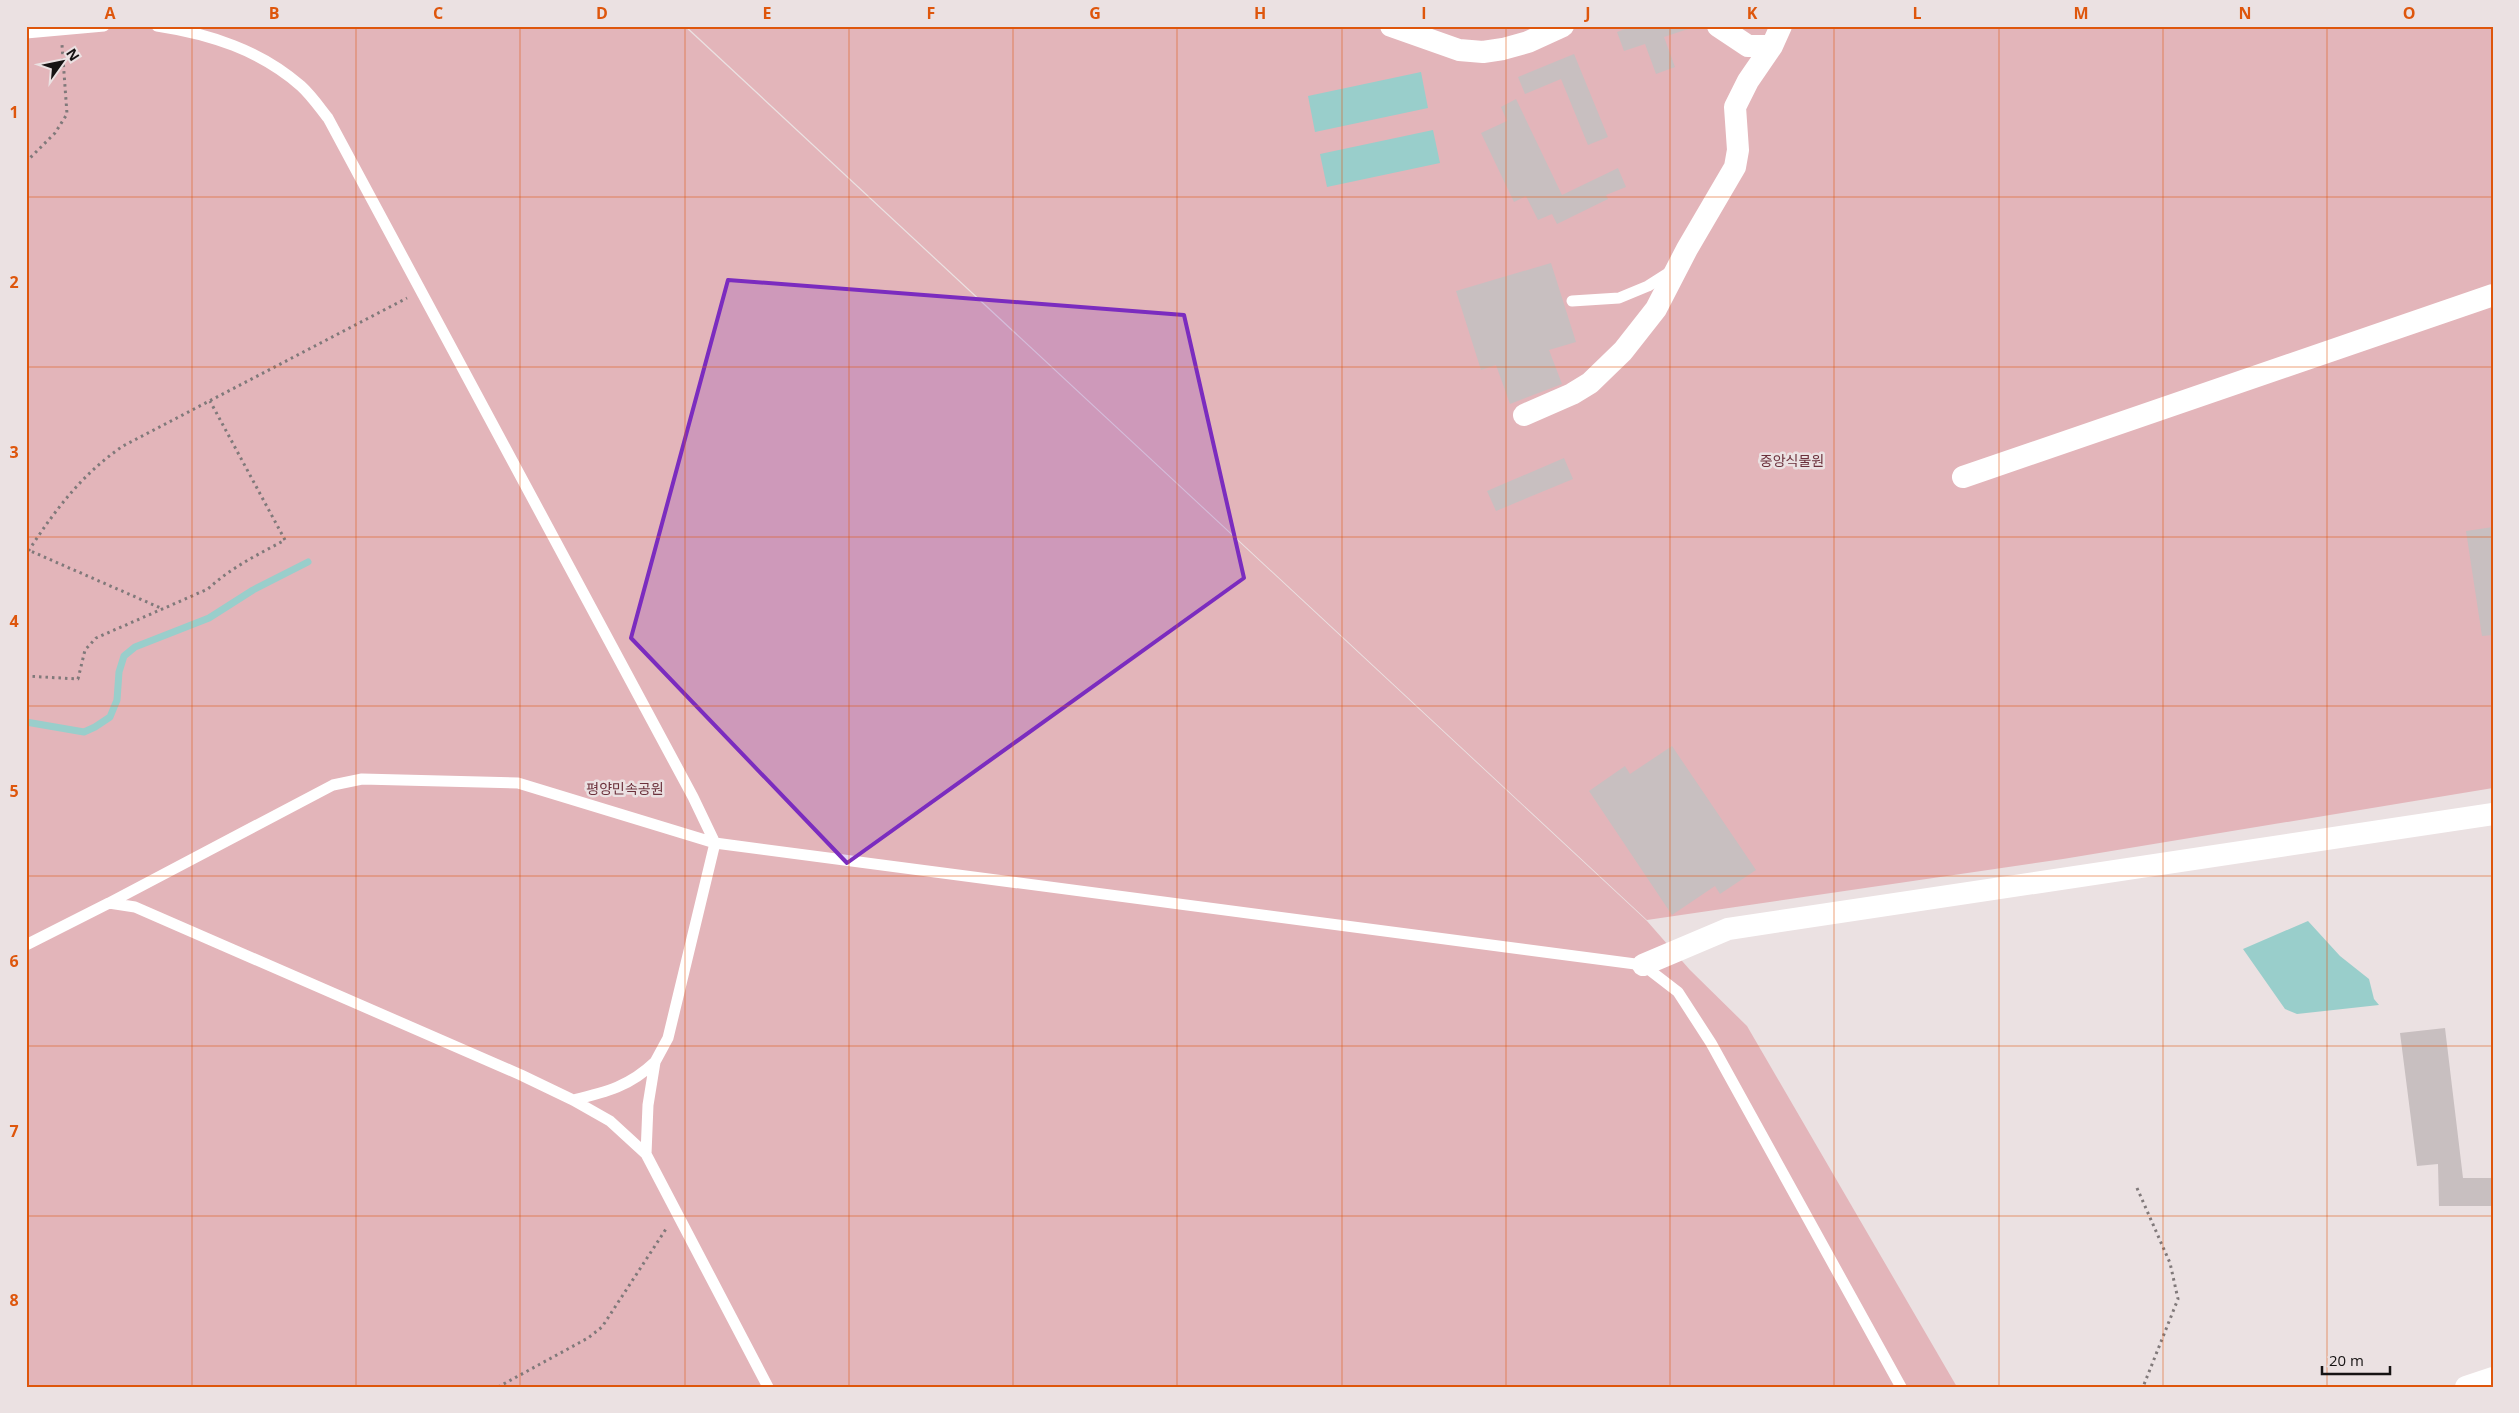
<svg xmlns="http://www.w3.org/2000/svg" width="2519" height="1413" viewBox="0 0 2519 1413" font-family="'Open Sans','Noto Sans KR',sans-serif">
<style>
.green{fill:#e3b5ba}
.water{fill:#99cecb}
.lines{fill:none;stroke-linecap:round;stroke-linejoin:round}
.stream{stroke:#99cecb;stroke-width:7}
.building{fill:#c8bfc0}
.path{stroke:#80797a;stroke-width:3;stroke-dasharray:2.5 4;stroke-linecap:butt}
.lane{stroke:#fff;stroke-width:11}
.street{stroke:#fff;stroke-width:22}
.marked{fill:#7b2cbf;fill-opacity:0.2;stroke:#7b2cbf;stroke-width:4;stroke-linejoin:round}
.grid{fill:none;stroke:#de560c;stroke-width:1;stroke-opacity:0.55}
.labels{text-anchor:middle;stroke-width:5;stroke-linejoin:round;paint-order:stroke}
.park-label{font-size:14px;fill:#6b303b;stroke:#ebe1e2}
.neatline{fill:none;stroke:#de560c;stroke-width:2}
.grid-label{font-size:16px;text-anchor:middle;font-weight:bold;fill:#de560c}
</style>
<rect width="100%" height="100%" fill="#ebe1e2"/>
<!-- green -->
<path class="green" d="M26,26H684L1647,921L1690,970L1747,1026L1957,1387H26Z
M686,26H2493V788L2063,859L1647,920Z"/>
<!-- water -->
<path class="water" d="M1421,72L1428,108L1315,132L1308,96Z
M1433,130L1440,163L1327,187L1320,154Z
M2308,921L2340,956L2369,979L2374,999L2379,1005L2297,1014L2285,1009L2243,949Z"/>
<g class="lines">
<!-- stream -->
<path class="stream" d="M26,722L84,732L95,727L110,717L117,700L119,672L124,656L135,647L209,618L253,590L308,562"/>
</g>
<!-- building -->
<path class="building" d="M1633,26H1687L1688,29L1664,37L1675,67L1656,74L1645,44L1624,51L1617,32Z
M1574,54L1608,137L1588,145L1561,79L1525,94L1518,77Z
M1516,99L1562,195L1618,168L1626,187L1606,195L1608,199L1557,224L1552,214L1538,220L1526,196L1514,202L1481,133L1507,121L1501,107Z
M1551,263L1576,342L1549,350L1562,384L1510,404L1496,365L1481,370L1456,291Z
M1564,458L1573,479L1496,511L1487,491Z
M2493,527V635L2482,636L2466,531Z
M1672,746L1756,870L1720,894L1715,886L1672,915L1589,791L1625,766L1630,774Z
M2445,1028L2463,1178H2493V1206H2439L2438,1164L2417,1166L2400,1033Z"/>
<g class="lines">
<!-- path -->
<path class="path" d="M26,162L55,133L67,114L62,45
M26,549L163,609
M26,557L29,550C56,509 82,474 123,446L407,298
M26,676L78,679L85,650L96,638L208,589C230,568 259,554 285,540L210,401
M2137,1188L2170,1263L2178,1299L2143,1387
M498,1387L588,1338L602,1327L666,1229"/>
<!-- lane -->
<path class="lane" d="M157,26C210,34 260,50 301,86C311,95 320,108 328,118L693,797L715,843
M26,33L104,26
M1572,301L1619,298L1648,286L1670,272
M109,903L333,785L362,779L518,783L715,843
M26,945L109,903L135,907L521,1075L573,1100L610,1121L646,1154L768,1387
M573,1100C607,1092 630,1086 655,1062
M646,1154L648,1105L655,1062L668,1038L715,843L1643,965L1678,992L1711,1043L1901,1387"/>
<!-- street -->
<path class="street" d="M1391,26L1459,50L1483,52L1503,49L1528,42L1563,26
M1718,26L1748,46H1772
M1524,415L1572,394L1590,383L1623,351L1656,309L1687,249L1735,167L1738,150L1735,107L1748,81L1772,46L1781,26
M1963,477L2493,295
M1643,965L1728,929L2493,814
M2466,1387L2493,1378"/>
</g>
<!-- marked area -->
<path class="marked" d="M728,280L1184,315L1244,578L847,863L631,638Z"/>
<!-- grid -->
<path class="grid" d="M192,26V1387M356,26V1387M520,26V1387M685,26V1387M849,26V1387M1013,26V1387M1177,26V1387M1342,26V1387M1506,26V1387M1670,26V1387M1834,26V1387M1999,26V1387M2163,26V1387M2327,26V1387M26,197H2493M26,367H2493M26,537H2493M26,706H2493M26,876H2493M26,1046H2493M26,1216H2493"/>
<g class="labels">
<!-- park labels -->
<g class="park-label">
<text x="1792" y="466">중앙식물원</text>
<text x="625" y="794">평양민속공원</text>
</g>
</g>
<!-- border -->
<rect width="2519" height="1413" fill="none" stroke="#ebe1e2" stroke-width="55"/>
<!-- north arrow -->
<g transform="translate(62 62) rotate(57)" stroke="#ebe1e2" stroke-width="4" paint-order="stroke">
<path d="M0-4L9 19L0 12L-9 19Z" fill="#161313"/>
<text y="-8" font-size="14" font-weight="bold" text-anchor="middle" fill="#161313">N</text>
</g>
<!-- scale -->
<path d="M2322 1366v8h68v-8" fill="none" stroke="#161313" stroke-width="2.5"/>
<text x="2329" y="1366" font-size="15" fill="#161313" stroke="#ebe1e2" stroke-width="4" paint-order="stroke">20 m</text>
<rect x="28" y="28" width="2464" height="1358" class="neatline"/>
<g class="grid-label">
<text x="110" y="19">A</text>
<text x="274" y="19">B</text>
<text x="438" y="19">C</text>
<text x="602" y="19">D</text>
<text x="767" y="19">E</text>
<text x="931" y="19">F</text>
<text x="1095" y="19">G</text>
<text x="1260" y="19">H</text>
<text x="1424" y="19">I</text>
<text x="1588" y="19">J</text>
<text x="1752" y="19">K</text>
<text x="1917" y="19">L</text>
<text x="2081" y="19">M</text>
<text x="2245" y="19">N</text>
<text x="2409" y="19">O</text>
<text x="14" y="118">1</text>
<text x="14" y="288">2</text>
<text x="14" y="458">3</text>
<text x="14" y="627">4</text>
<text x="14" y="797">5</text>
<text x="14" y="967">6</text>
<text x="14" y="1137">7</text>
<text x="14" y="1306">8</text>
</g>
</svg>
